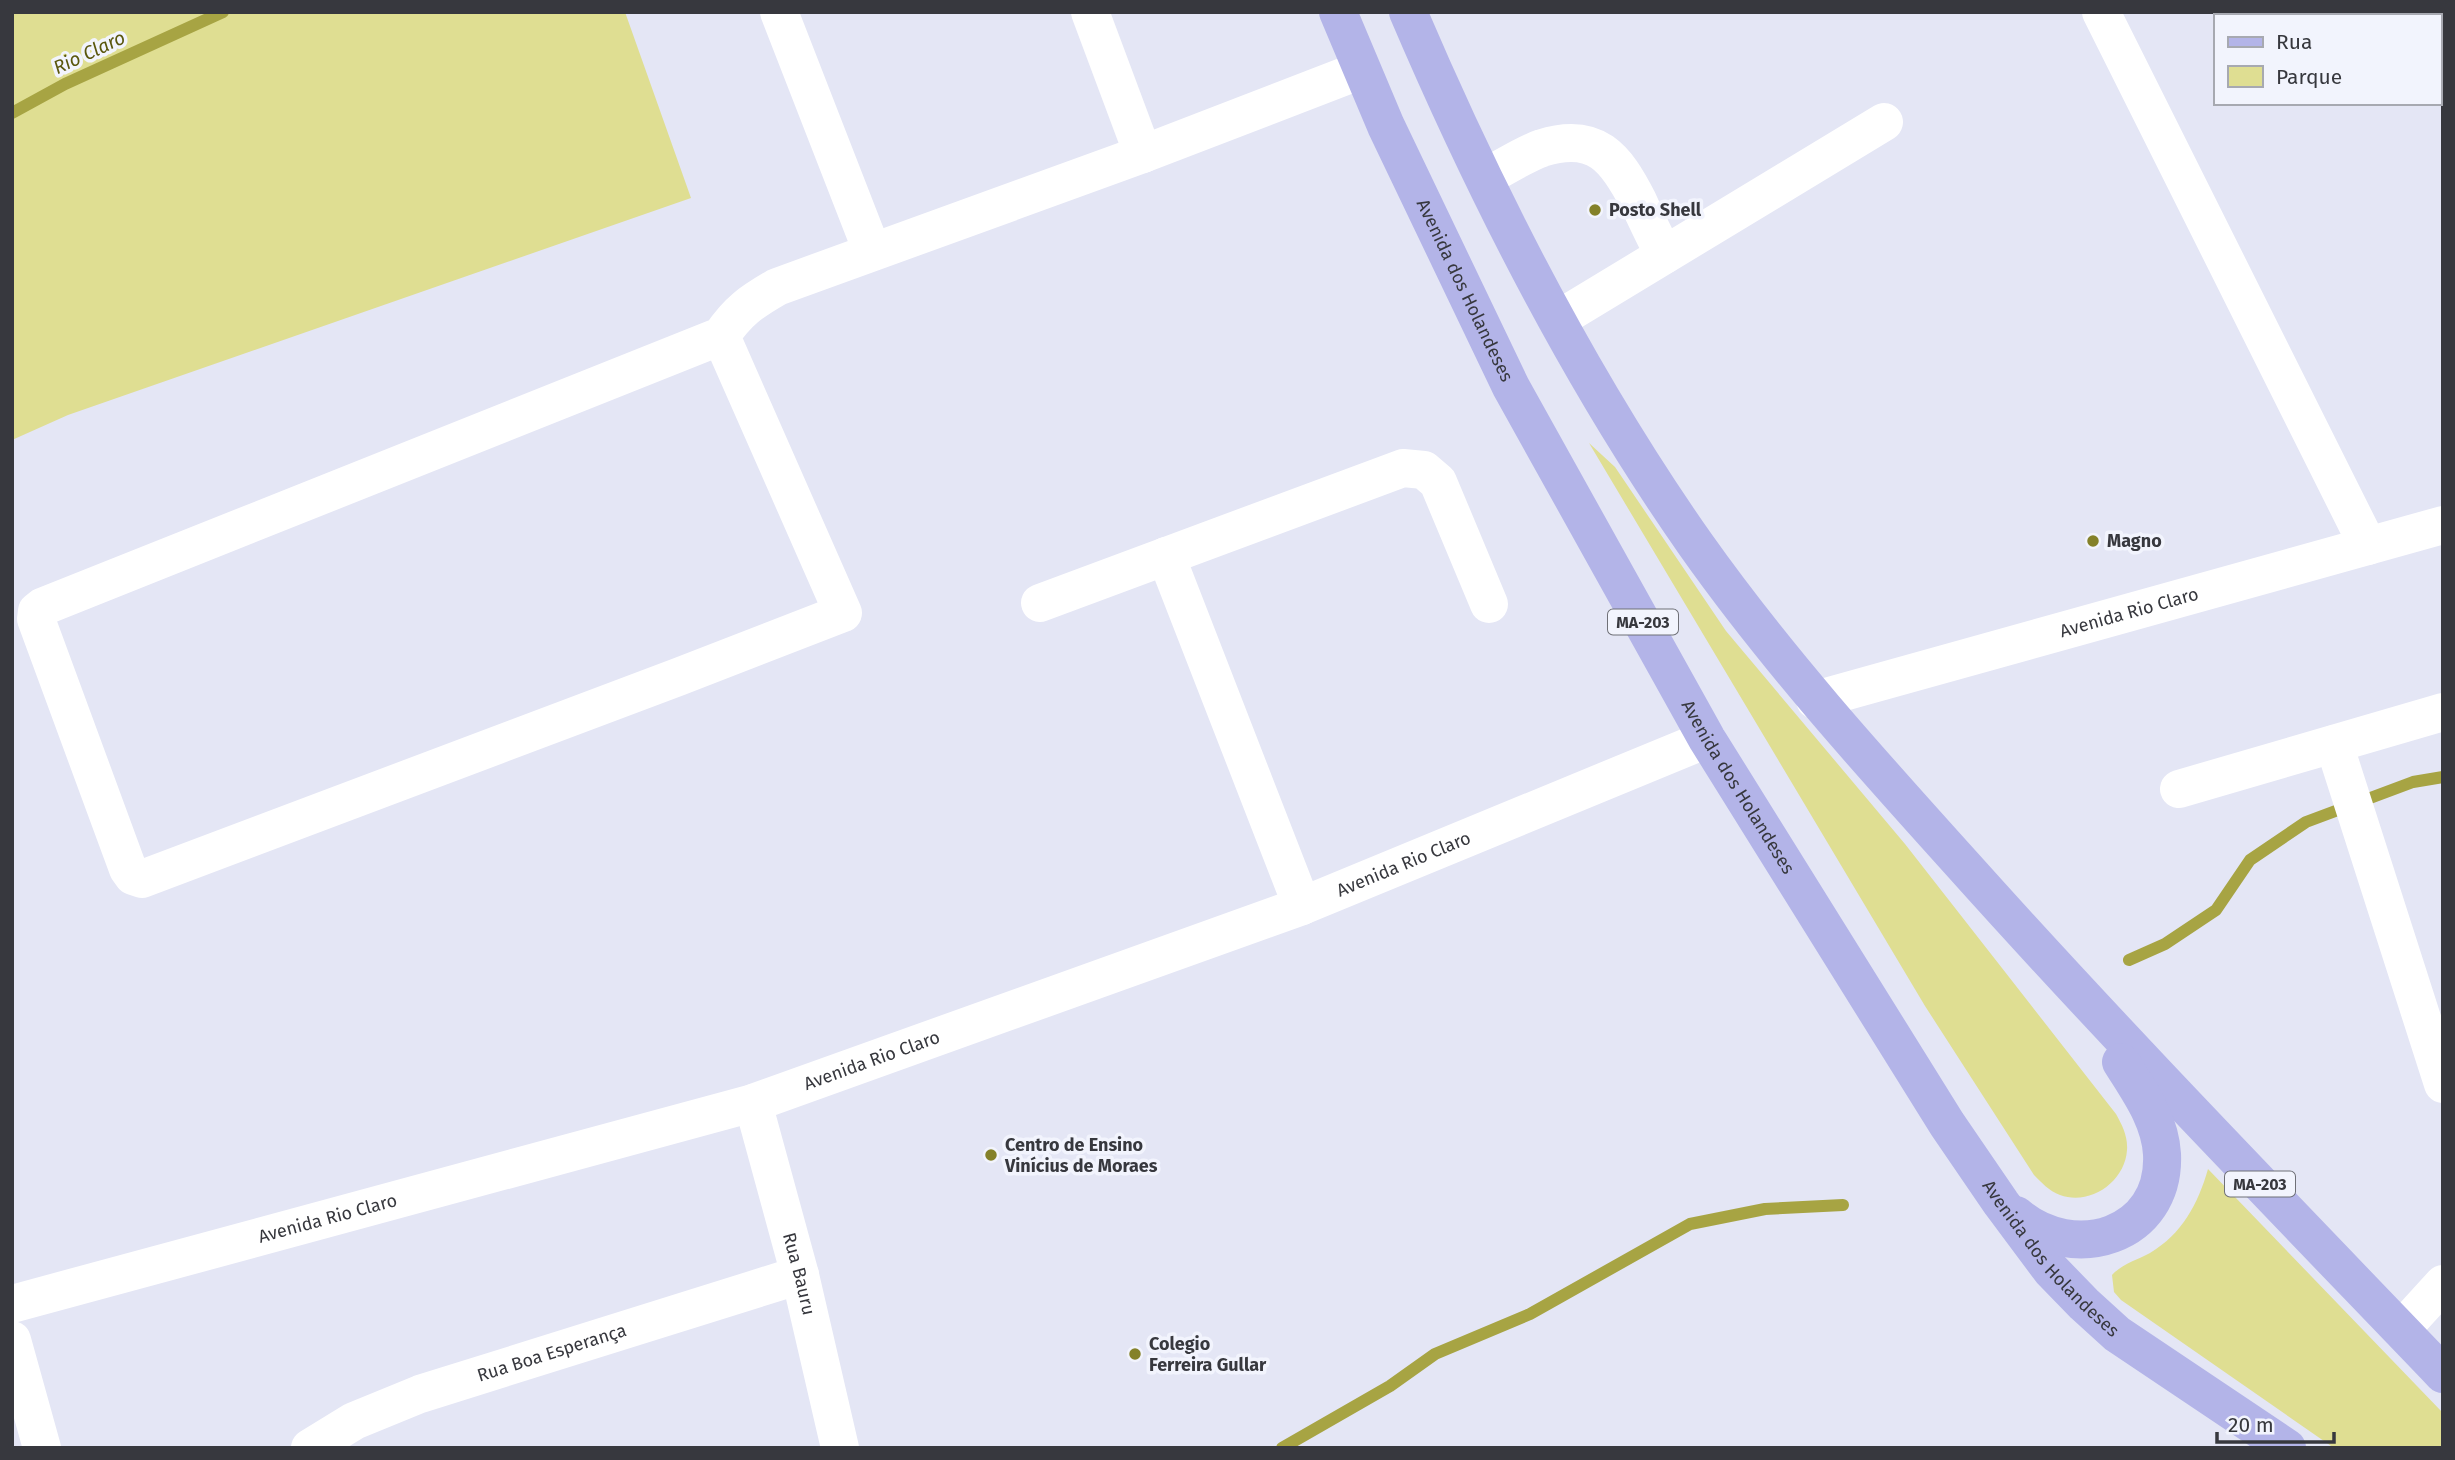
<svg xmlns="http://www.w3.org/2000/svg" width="2455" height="1460" viewBox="0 0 2455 1460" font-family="'Fira Sans',sans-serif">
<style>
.green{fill:#dfde92}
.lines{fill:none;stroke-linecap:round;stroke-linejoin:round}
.stream{stroke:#a7a443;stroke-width:12}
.minor{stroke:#fff;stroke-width:38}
.major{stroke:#b3b4e8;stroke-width:38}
.poi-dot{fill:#848129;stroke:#f2f4fd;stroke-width:2.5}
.labels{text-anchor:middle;stroke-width:7;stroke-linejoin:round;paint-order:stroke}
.shield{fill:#f2f4fd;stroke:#6f7077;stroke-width:2}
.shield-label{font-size:16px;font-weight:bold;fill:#37383e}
.poi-label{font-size:18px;font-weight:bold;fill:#37383e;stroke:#f2f4fd;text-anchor:start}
.street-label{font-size:18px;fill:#37383e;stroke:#f2f4fd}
.water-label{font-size:19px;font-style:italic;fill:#5a570d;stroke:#f2f4fd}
</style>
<rect width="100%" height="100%" fill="#e4e6f5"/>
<!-- green -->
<path class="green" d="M12,12H625L691,198L68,415L12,440Z
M1589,443L1615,467L1726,631L1905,844L2116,1114C2122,1125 2128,1136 2127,1150C2125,1182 2090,1206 2060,1195C2049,1191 2041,1182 2034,1175L1925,1006Z
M2208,1169L2443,1413V1448H2334L2121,1300L2114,1292L2112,1275C2122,1264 2137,1260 2150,1253C2182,1234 2198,1204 2208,1169Z"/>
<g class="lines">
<!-- stream -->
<path class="stream" d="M12,113L65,84L223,12
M2129,960L2165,944L2216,910L2250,860L2306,822L2413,782L2443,777
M1282,1448L1390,1386L1435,1354L1530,1314L1690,1224L1765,1209L1843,1205"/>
<!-- minor -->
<g class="minor">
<path d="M779,12L872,251"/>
<path d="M1090,12L1143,154"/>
<path d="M2101,12L2368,546"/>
<path d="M1484,178C1502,169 1522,155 1542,148C1596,131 1616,158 1638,201C1646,219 1655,237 1664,255"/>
<path d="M1557,320L1884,122"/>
<path d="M721,336L843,613L678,677L142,879L133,876L128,869L36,619L37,611L42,607L721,336C738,311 751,302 777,287L1143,154L1361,70"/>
<path d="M1166,556L1302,906"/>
<path d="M1040,603L1403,468L1424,470L1438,482L1489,604"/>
<path id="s1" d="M1815,700L2443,525"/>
<path d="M2334,744L2443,1084"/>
<path d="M2179,789L2443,712"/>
<path id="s2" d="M753,1103L800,1275L840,1448"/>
<path id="s3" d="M12,1304L753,1103L1302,906L1707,739"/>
<path d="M2401,1330L2443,1284"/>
<path d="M12,1340L42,1448"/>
<path id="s4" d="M310,1448L354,1421L420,1394L800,1275"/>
</g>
<!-- major -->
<g class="major">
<path id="s5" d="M1338,12L1386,126L1511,387L1707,739L1947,1124L2001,1203L2051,1270L2084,1304L2117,1334L2287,1448"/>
<path d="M1408,12C1487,197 1580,380 1696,545C1776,658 1869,761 1962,864C2118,1038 2281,1205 2443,1374"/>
<path d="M2016,1215C2073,1264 2166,1237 2162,1154C2160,1119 2139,1091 2121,1062"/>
</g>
</g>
<!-- markers -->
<g class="poi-dot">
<circle cx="1595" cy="210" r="7"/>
<circle cx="2093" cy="541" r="7"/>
<circle cx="991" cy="1155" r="7"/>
<circle cx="1135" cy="1354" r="7"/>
</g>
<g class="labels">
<!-- shield labels -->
<g class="shield">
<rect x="1608" y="609.5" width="70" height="25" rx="5"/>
<rect x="2225" y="1171.5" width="70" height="25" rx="5"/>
</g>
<g class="shield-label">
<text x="1643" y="628">MA-203</text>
<text x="2260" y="1190">MA-203</text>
</g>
<!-- poi labels -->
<g class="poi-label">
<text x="1609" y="216">Posto Shell</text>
<text x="2107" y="547">Magno</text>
<text x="1005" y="1151">Centro de Ensino<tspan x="1005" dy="21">Vinícius de Moraes</tspan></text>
<text x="1149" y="1350">Colegio<tspan x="1149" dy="21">Ferreira Gullar</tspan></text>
</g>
<!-- street labels -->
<g class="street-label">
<text dy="6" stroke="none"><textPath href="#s5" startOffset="306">Avenida dos Holandeses</textPath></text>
<text dy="6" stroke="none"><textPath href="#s1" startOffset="326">Avenida Rio Claro</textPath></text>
<text dy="6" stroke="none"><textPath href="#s5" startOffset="873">Avenida dos Holandeses</textPath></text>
<text dy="6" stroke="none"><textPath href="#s3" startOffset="1461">Avenida Rio Claro</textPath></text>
<text dy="6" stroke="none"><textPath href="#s3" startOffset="894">Avenida Rio Claro</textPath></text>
<text dy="6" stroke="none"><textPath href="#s3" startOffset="327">Avenida Rio Claro</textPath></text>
<text dy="6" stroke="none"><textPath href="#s5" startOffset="1440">Avenida dos Holandeses</textPath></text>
<text dy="6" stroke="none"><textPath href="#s2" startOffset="177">Rua Bauru</textPath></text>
<text dy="6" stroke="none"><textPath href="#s4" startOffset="261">Rua Boa Esperança</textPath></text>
</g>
<!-- water labels -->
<g class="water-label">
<text transform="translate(89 52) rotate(-25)" y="7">Rio Claro</text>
</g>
</g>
<!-- border -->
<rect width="2455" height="1460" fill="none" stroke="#37383e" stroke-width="28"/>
<!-- legend -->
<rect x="2214" y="14" width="228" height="91" fill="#f2f4fd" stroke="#a7a9b1" stroke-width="2"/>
<rect x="2228" y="37" width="35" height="10" fill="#b3b4e8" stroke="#a7a9b1" stroke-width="2"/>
<text x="2276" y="49" font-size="21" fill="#37383e">Rua</text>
<rect x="2228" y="66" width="35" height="21" fill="#dfde92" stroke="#a7a9b1" stroke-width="2"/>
<text x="2276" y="84" font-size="21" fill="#37383e">Parque</text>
<!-- scale -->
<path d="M2217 1432v10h117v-10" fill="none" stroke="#37383e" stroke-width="3.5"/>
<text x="2228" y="1432" font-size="21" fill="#37383e" stroke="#f2f4fd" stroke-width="5" paint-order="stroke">20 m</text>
</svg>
